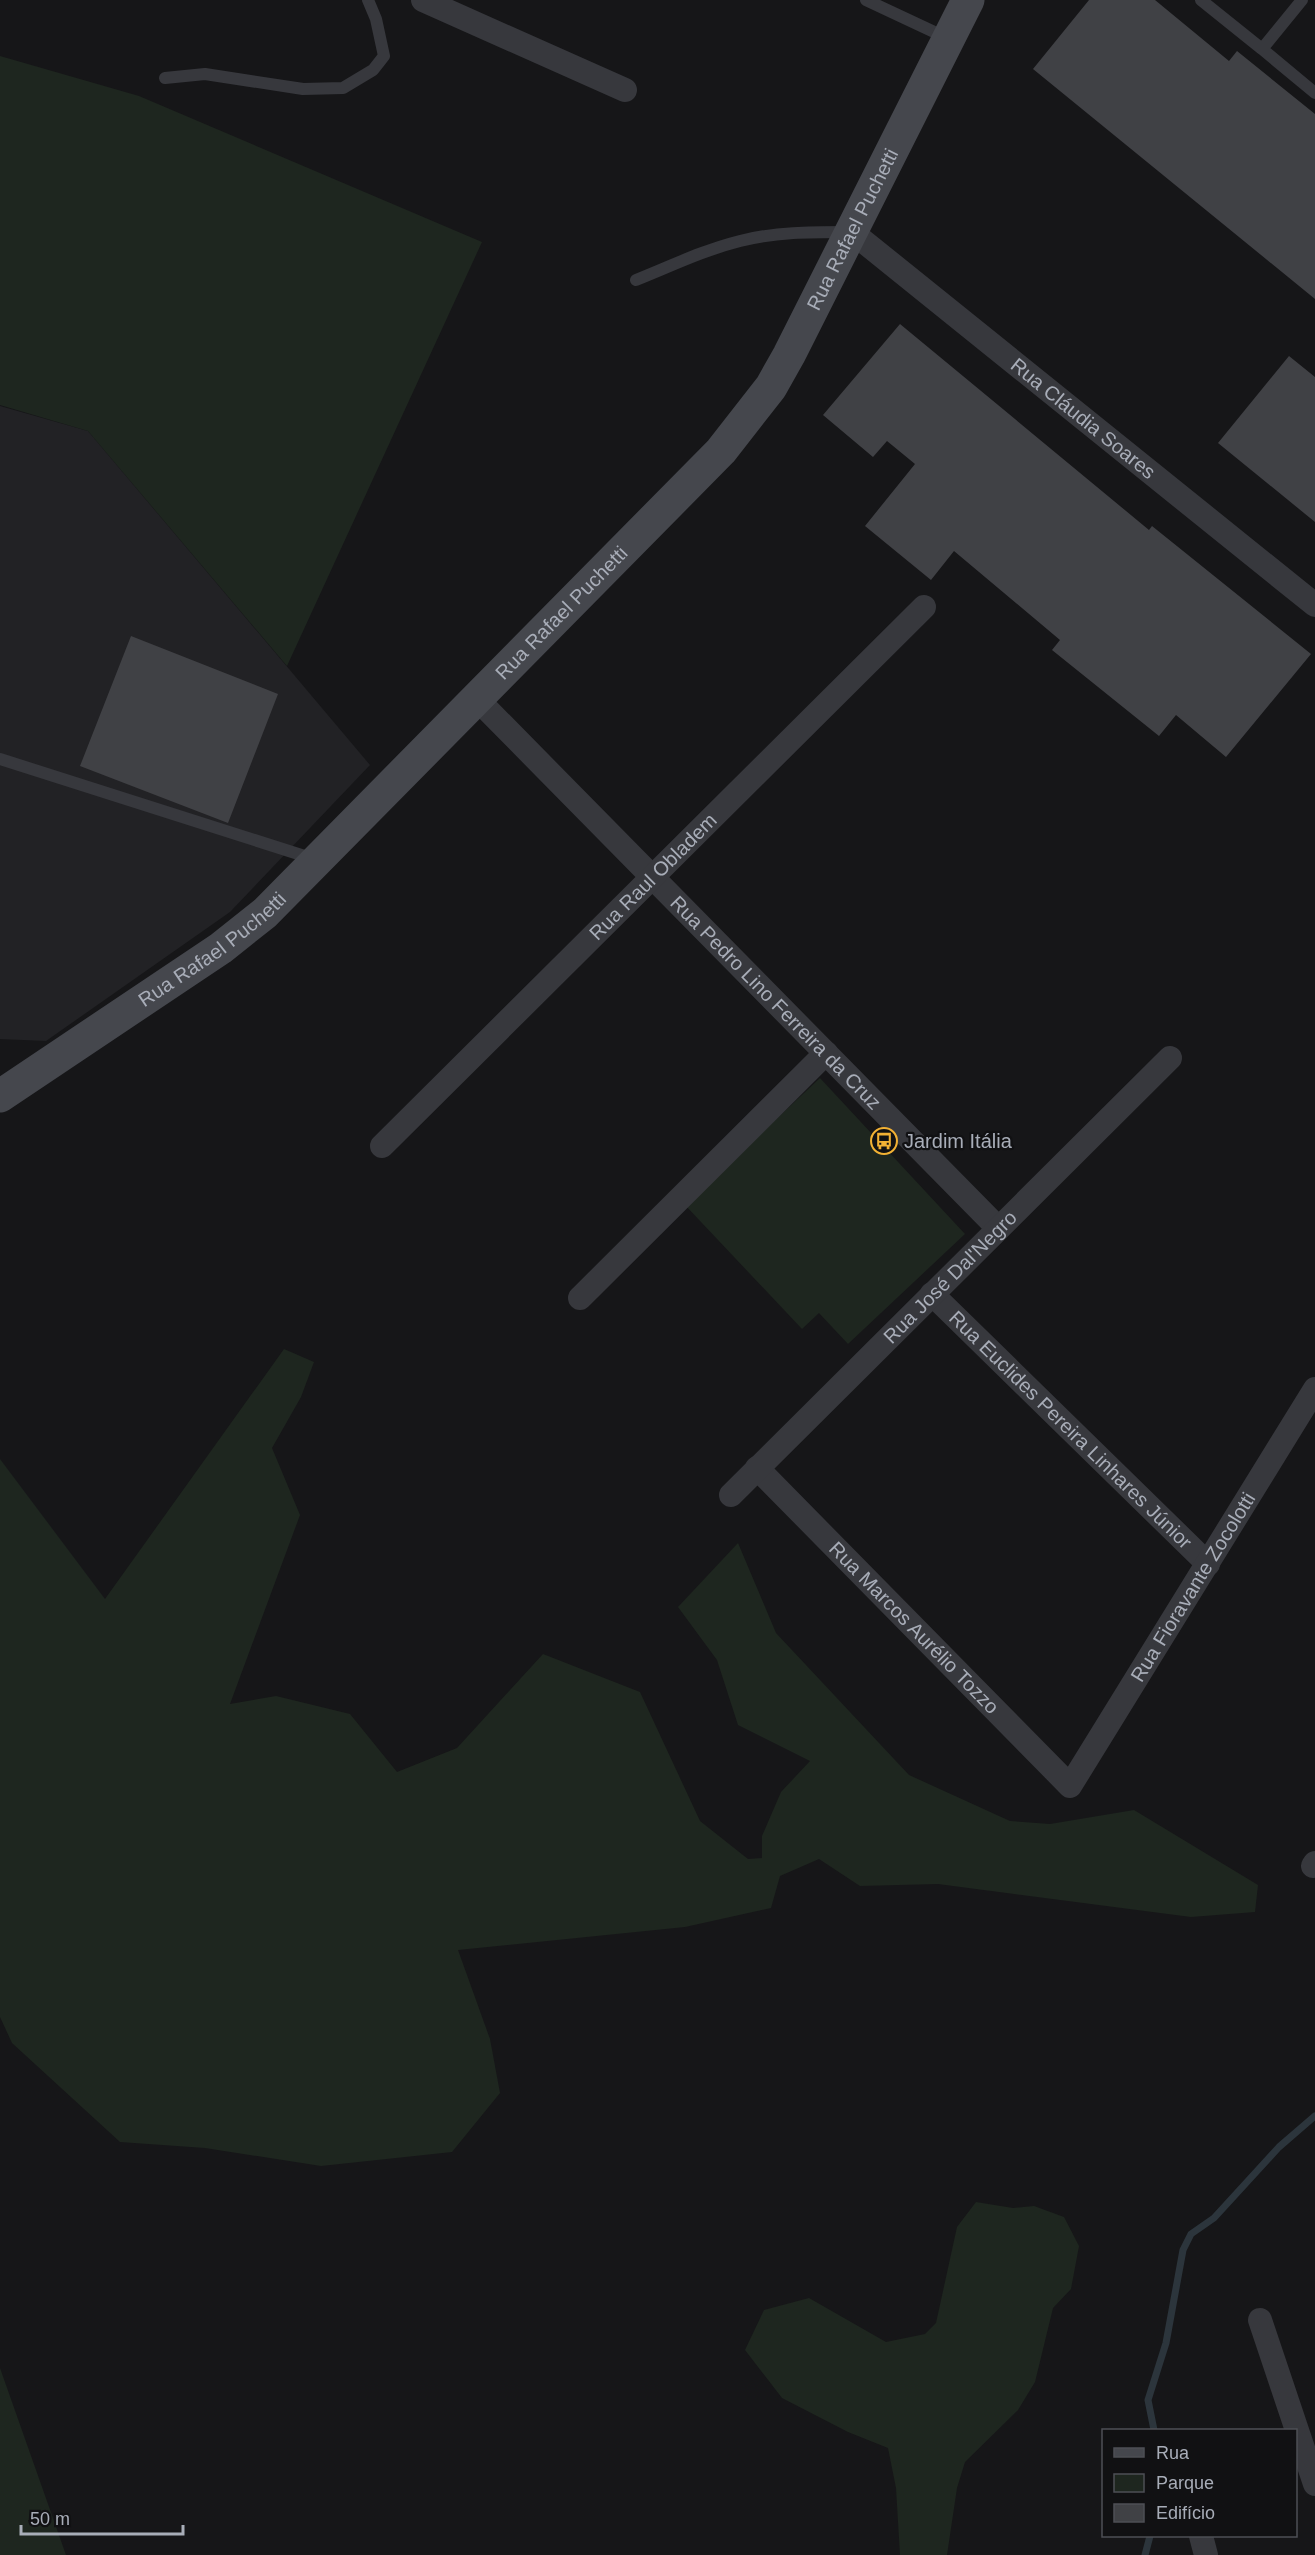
<svg xmlns="http://www.w3.org/2000/svg" width="1315" height="2555" viewBox="0 0 1315 2555" font-family="Helvetica,sans-serif">
<style>
.built{fill:#222225}
.green{fill:#1e261f}
.lines{fill:none;stroke-linecap:round;stroke-linejoin:round}
.stream{stroke:#2c353c;stroke-width:7}
.building{fill:#404145}
.lane{stroke:#37383d;stroke-width:12}
.street{stroke:#37383d;stroke-width:24}
.secondary{stroke:#45474d;stroke-width:33}
.labels{text-anchor:middle;stroke-width:4.5;stroke-linejoin:round;paint-order:stroke}
.street-label{font-size:20px;fill:#a8adb8;stroke:#111113}
.poi-label{font-size:20px;fill:#a8adb8;stroke:#111113;text-anchor:start}
</style>
<rect width="100%" height="100%" fill="#161618"/>
<!-- built -->
<path class="built" d="M0,406L88,431L370,765L230,912L46,1041L0,1039Z"/>
<!-- green -->
<path class="green" d="M0,56L139,96L482,242L287,666L88,431L0,405Z
M820,1078L965,1234L848,1344L819,1313L802,1329L685,1205Z
M284,1349L314,1362L301,1397L272,1448L300,1515L230,1704L276,1696L350,1714L397,1772L457,1748L543,1654L640,1692L700,1821L748,1859L762,1858V1836L781,1792L810,1761L738,1725L717,1660L678,1607L738,1543L776,1633L909,1775L1010,1821L1050,1824L1134,1810L1258,1885L1255,1912L1191,1917L938,1884L860,1886L819,1859L780,1876L771,1908L685,1927L458,1950L490,2039L500,2093L452,2152L321,2166L205,2148L120,2142L12,2043L0,2017V1459L105,1599Z
M976,2202L1013,2208L1034,2206L1064,2217L1079,2246L1071,2289L1053,2308L1035,2382L1018,2410L965,2462L957,2488L947,2555H900L896,2488L888,2448L848,2432L782,2398L745,2350L764,2310L809,2298L886,2342L925,2334L936,2323L957,2227Z
M0,2368L66,2555H0Z"/>
<g class="lines">
<!-- stream -->
<path class="stream" d="M1154,2430L1148,2400L1166,2343L1183,2250L1191,2234L1214,2218L1279,2147L1315,2116
M1145,2555L1150,2536"/>
</g>
<!-- building -->
<path class="building" d="M1089,0H1155L1229,61L1237,51L1315,114V299L1033,69Z
M900,324L1149,530L1152,526L1311,654L1226,757L1176,715L1159,736L1052,650L1060,640L954,551L931,580L865,526L915,464L887,441L873,457L823,415Z
M1289,356L1315,377V522L1218,443Z
M131,636L278,694L228,823L80,766Z"/>
<g class="lines">
<!-- lane -->
<path class="lane" d="M866,0L947,38
M1201,0L1262,49
M1302,0L1262,49L1315,93
M165,78L205,74L303,89L343,88L373,70L384,56L376,19L368,0
M636,280C671,266 704,250 740,241C775,232 811,232 846,232
M0,759L314,859"/>
<!-- street -->
<g class="street">
<path d="M423,0L625,90"/>
<path id="s1" d="M852,232L1315,605"/>
<path id="s2" d="M477,699L998,1228"/>
<path id="s3" d="M382,1146L924,607"/>
<path id="s4" d="M932,1294L1208,1564"/>
<path d="M580,1298L826,1053"/>
<path id="s5" d="M757,1468L1070,1786L1315,1389"/>
<path id="s6" d="M731,1495L1170,1058"/>
<path d="M1313,1866L1315,1863"/>
<path d="M1260,2320L1315,2484"/>
<path d="M1201,2536L1206,2555"/>
</g>
<!-- secondary -->
<path class="secondary" id="s7" d="M0,1096L221,948L265,913L721,451L771,387L789,355L968,0"/>
</g>
<!-- icons -->
<defs>
<symbol id="bus-ring" viewBox="-11 -11 22 22"><circle r="9.5" fill="#111113" stroke="#f2b134" stroke-width="1.5"/><path d="M-5-6H5V4H4V6H2V4H-2V6H-4V4H-5ZM-3.5-4V0h7V-4ZM-3.5 1.2v1.5H-2V1.2ZM2 1.2v1.5H3.5V1.2Z" fill="#f2b134"/></symbol>
</defs>
<g fill-rule="evenodd">
<use href="#bus-ring" x="869" y="1126" width="30" height="30"/>
</g>
<g class="labels">
<!-- street labels -->
<g class="street-label">
<text dy="7" stroke="none"><textPath href="#s7" startOffset="1230">Rua Rafael Puchetti</textPath></text>
<text dy="7" stroke="none"><textPath href="#s1" startOffset="297">Rua Cláudia Soares</textPath></text>
<text dy="7" stroke="none"><textPath href="#s7" startOffset="744">Rua Rafael Puchetti</textPath></text>
<text dy="7" stroke="none"><textPath href="#s3" startOffset="382">Rua Raul Obladem</textPath></text>
<text dy="7" stroke="none"><textPath href="#s7" startOffset="258">Rua Rafael Puchetti</textPath></text>
<text dy="7" stroke="none"><textPath href="#s2" startOffset="426">Rua Pedro Lino Ferreira da Cruz</textPath></text>
<text dy="7" stroke="none"><textPath href="#s6" startOffset="309">Rua José Dal'Negro</textPath></text>
<text dy="7" stroke="none"><textPath href="#s4" startOffset="194">Rua Euclides Pereira Linhares Júnior</textPath></text>
<text dy="7" stroke="none"><textPath href="#s5" startOffset="680">Rua Fioravante Zocolotti</textPath></text>
<text dy="7" stroke="none"><textPath href="#s5" startOffset="224">Rua Marcos Aurélio Tozzo</textPath></text>
</g>
<!-- poi labels -->
<g class="poi-label">
<text x="904" y="1148">Jardim Itália</text>
</g>
</g>
<!-- legend -->
<rect x="1102" y="2429" width="195" height="108" fill="#111113" stroke="#4d4f55" stroke-width="1.5"/>
<rect x="1114" y="2448" width="30" height="9" fill="#45474d" stroke="#4d4f55" stroke-width="1.5"/>
<text x="1156" y="2459" font-size="18" fill="#a8adb8">Rua</text>
<rect x="1114" y="2474" width="30" height="18" fill="#1e261f" stroke="#4d4f55" stroke-width="1.5"/>
<text x="1156" y="2489" font-size="18" fill="#a8adb8">Parque</text>
<rect x="1114" y="2504" width="30" height="18" fill="#404145" stroke="#4d4f55" stroke-width="1.5"/>
<text x="1156" y="2519" font-size="18" fill="#a8adb8">Edifício</text>
<!-- scale -->
<path d="M21 2525v9h162v-9" fill="none" stroke="#a8adb8" stroke-width="3"/>
<text x="30" y="2525" font-size="18" fill="#a8adb8" stroke="#111113" stroke-width="4.5" paint-order="stroke">50 m</text>
</svg>
